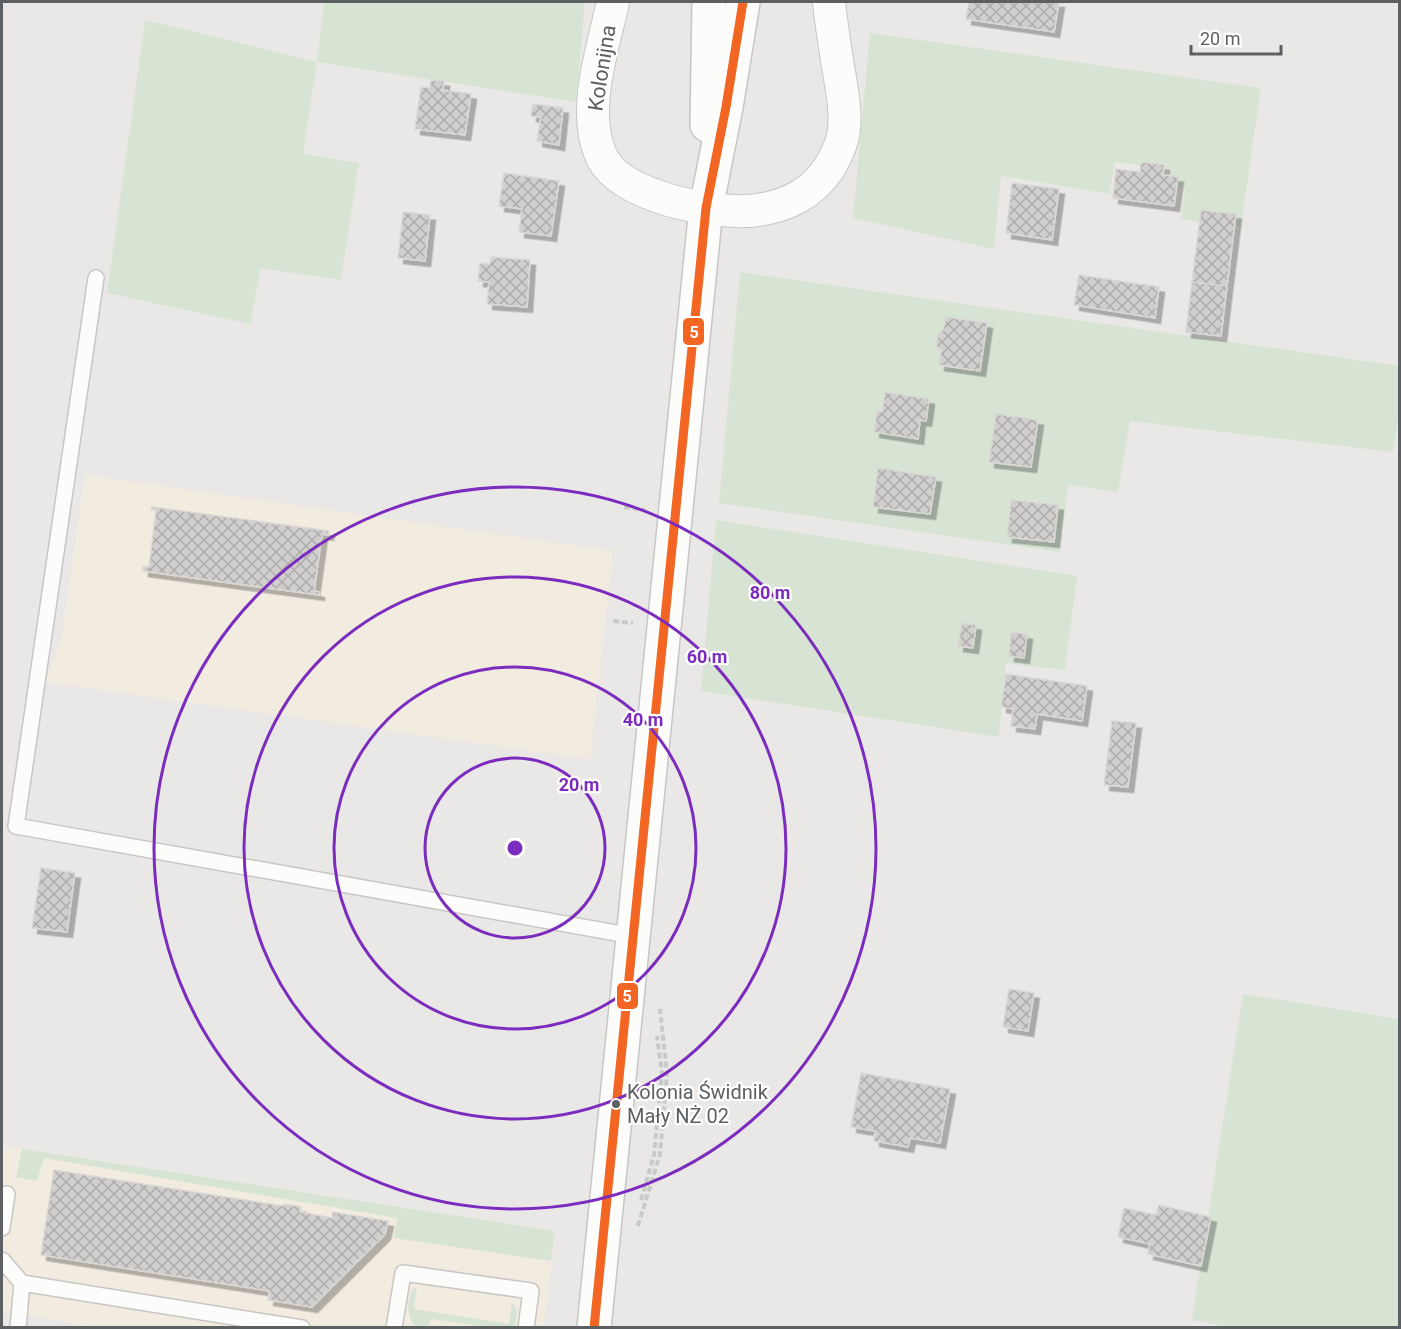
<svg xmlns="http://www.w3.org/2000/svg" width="1401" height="1329" viewBox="0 0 1401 1329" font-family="Roboto,sans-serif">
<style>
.commercial{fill:#f2ebe0}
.green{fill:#d7e4d3}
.building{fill:url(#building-cross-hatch);stroke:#dad8d5;stroke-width:1.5;filter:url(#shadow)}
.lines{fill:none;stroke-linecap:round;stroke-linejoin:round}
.service-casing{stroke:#c7c6c5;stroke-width:18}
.minor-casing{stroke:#c7c6c5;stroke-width:34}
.secondary-casing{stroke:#c6c6c6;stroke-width:36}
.path{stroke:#c7cbc8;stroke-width:4;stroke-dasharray:6 3;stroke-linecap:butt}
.service{stroke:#fcfcfb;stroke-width:15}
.minor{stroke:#fcfcfb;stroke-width:32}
.secondary{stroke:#fcfcfb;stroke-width:33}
.bus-1-casing{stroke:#fff;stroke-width:14}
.bus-1{stroke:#f26522;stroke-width:9}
.ring{fill:none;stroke:#7b2cbf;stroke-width:3}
.bus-dot{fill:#5c6062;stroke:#fff;stroke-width:2}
.labels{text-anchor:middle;stroke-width:4.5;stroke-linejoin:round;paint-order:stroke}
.bus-label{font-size:20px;fill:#5c6062;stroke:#fff;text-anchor:start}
.street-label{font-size:21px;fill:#5c6062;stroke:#fff}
.centre{fill:#7b2cbf;stroke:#fff;stroke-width:3}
.ring-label{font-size:18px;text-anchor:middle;font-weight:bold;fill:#7b2cbf;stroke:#fff;stroke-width:4.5;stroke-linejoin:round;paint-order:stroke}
.line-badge{stroke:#fff;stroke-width:2}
.badge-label{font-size:16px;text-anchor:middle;font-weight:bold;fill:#fff}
</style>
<defs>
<pattern id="building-cross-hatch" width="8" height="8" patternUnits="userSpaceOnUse" patternTransform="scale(1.5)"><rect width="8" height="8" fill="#d1cfce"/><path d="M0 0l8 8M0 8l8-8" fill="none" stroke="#adabab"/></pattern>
<filter id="shadow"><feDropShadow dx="5.5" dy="5.5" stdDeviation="0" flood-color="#0004"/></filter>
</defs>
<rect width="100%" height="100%" fill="#eae8e6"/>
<!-- commercial -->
<path class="commercial" d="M85,475L613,551L590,759L45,682L61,641Z
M2,1146L555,1231L544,1327L97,1328L39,1317L2,1313Z"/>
<!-- green -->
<path class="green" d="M324,2H585L576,102L317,62L303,154L359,163L341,280L260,268L251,324L107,293L145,20L317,62Z
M870,33L1261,88L1241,227L1181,219L1185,188L1168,185L1169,169L1115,162L1109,194L1001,176L994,249L853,218Z
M740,272L1399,366V413L1393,452L1130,421L1118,492L1068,485L1059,552L719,503Z
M716,520L1077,576L1065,670L1006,663L999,737L701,691Z
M1243,994L1399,1019V1327L1236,1328L1192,1320Z
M22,1149L555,1231L551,1261L394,1238L397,1218L44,1158L37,1181L16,1177Z
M417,1287L414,1309L509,1324L512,1302L517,1311L515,1327H485L431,1319L428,1327H416C406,1317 407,1303 412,1290Z"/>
<!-- building -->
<path class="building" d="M969,2H1059L1054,32L966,19Z
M431,80L444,81L443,90L471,94L465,135L415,129L421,87L430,88Z
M533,104L563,108L559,145L537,141L541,117L531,116Z
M1141,162L1164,165L1163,175L1178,177L1174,206L1113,198L1116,169L1140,172Z
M504,173L559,181L551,236L519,232L522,209L499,206Z
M1012,183L1059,189L1052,240L1006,233Z
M1201,210L1236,214L1227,286L1192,282Z
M403,212L430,215L425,261L398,258Z
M491,257L530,260L527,307L487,304L489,282L478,281L480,263L490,264Z
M1079,275L1159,287L1155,318L1074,305Z
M1192,282L1227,286L1221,336L1186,332Z
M946,317L987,323L980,371L939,365L941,351L936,346L938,334L943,330Z
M885,392L929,399L926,421L920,420L918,439L874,432L877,411L882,412Z
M996,414L1038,420L1031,467L989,462Z
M878,468L936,477L930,514L873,507Z
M1011,500L1058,505L1054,542L1007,537Z
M152,507L329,531L328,535L322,534L314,591L319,592V595L143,571V567H149L156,510H151Z
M962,623L976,625L973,648L958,646Z
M1011,632L1027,634L1024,658L1009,656Z
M1006,674L1087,686L1082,721L1037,714L1035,729L1011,726L1013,709L1001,707Z
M1112,721L1136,723L1128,787L1104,785Z
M41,868L75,873L67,932L32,928Z
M1009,989L1034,993L1028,1031L1003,1027Z
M861,1073L950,1089L940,1143L910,1138L908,1147L874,1141L875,1131L851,1127Z
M54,1170L283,1206L284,1204L301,1207L300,1212L332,1218L333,1212L388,1221L385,1234L312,1307L268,1300L270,1291L41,1255Z
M1159,1205L1211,1217L1201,1266L1148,1254L1150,1244L1118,1237L1124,1208L1156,1215Z"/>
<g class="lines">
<defs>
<path id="service" d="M96,278L16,826L633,936
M2,1228L7,1194
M2,1260L22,1283L302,1328
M18,1328L22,1283
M394,1328L403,1273L531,1291L526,1328"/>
<path id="minor" d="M613,2C603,48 582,108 600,153C615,194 698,210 736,211C756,212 781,207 798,197C818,186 832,167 840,146C850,120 841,87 837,60C834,41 831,21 829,2"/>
<path id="secondary" d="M707,125L709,2
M594,1328L706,208L726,107L743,2"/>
</defs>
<!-- service casing -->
<use href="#service" class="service-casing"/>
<!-- minor casing -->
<use href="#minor" class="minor-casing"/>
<!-- secondary casing -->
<use href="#secondary" class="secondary-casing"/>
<!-- path -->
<path class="path" d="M624,507L645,510
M613,621L633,623
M641,1200L654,1155L662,1073L657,1036
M638,1226L660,1154L667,1073L660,1009"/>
<!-- service -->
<use href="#service" class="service"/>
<!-- minor -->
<use href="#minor" class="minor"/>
<!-- secondary -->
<use href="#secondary" class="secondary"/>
<defs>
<path id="bus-1" d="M594,1328L706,208L726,107L743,2"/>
</defs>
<!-- bus-1 casing -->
<use href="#bus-1" class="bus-1-casing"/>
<!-- bus-1 -->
<use href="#bus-1" class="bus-1"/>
</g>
<!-- distance rings -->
<g class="ring">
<circle cx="515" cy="848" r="90"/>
<circle cx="515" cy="848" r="181"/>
<circle cx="515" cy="848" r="271"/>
<circle cx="515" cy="848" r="361"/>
</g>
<!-- markers -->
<circle class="bus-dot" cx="616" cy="1104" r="5"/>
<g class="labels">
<!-- bus labels -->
<g class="bus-label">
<text x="627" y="1099">Kolonia Świdnik<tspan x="627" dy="24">Mały NŻ 02</tspan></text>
</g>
<!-- street labels -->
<g class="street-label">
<text transform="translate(602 68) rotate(-81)" y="7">Kolonijna</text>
</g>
</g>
<circle cx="515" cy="848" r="9" class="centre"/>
<g class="ring-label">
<text x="770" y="599">80 m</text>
<text x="707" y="663">60 m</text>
<text x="643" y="726">40 m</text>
<text x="579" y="791">20 m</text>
</g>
<g class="line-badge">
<rect x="682" y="317" width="23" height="29" rx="6" fill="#f26522"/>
<rect x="616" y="982" width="23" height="28" rx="6" fill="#f26522"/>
</g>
<g class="badge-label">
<text x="694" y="338">5</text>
<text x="627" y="1002">5</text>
</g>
<!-- border -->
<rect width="1401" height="1329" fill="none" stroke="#5c6062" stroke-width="6"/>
<!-- scale -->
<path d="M1191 45v9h90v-9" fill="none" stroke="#5c6062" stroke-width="3"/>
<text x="1200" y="45" font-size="18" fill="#5c6062" stroke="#ffffff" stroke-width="4.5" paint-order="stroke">20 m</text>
</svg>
